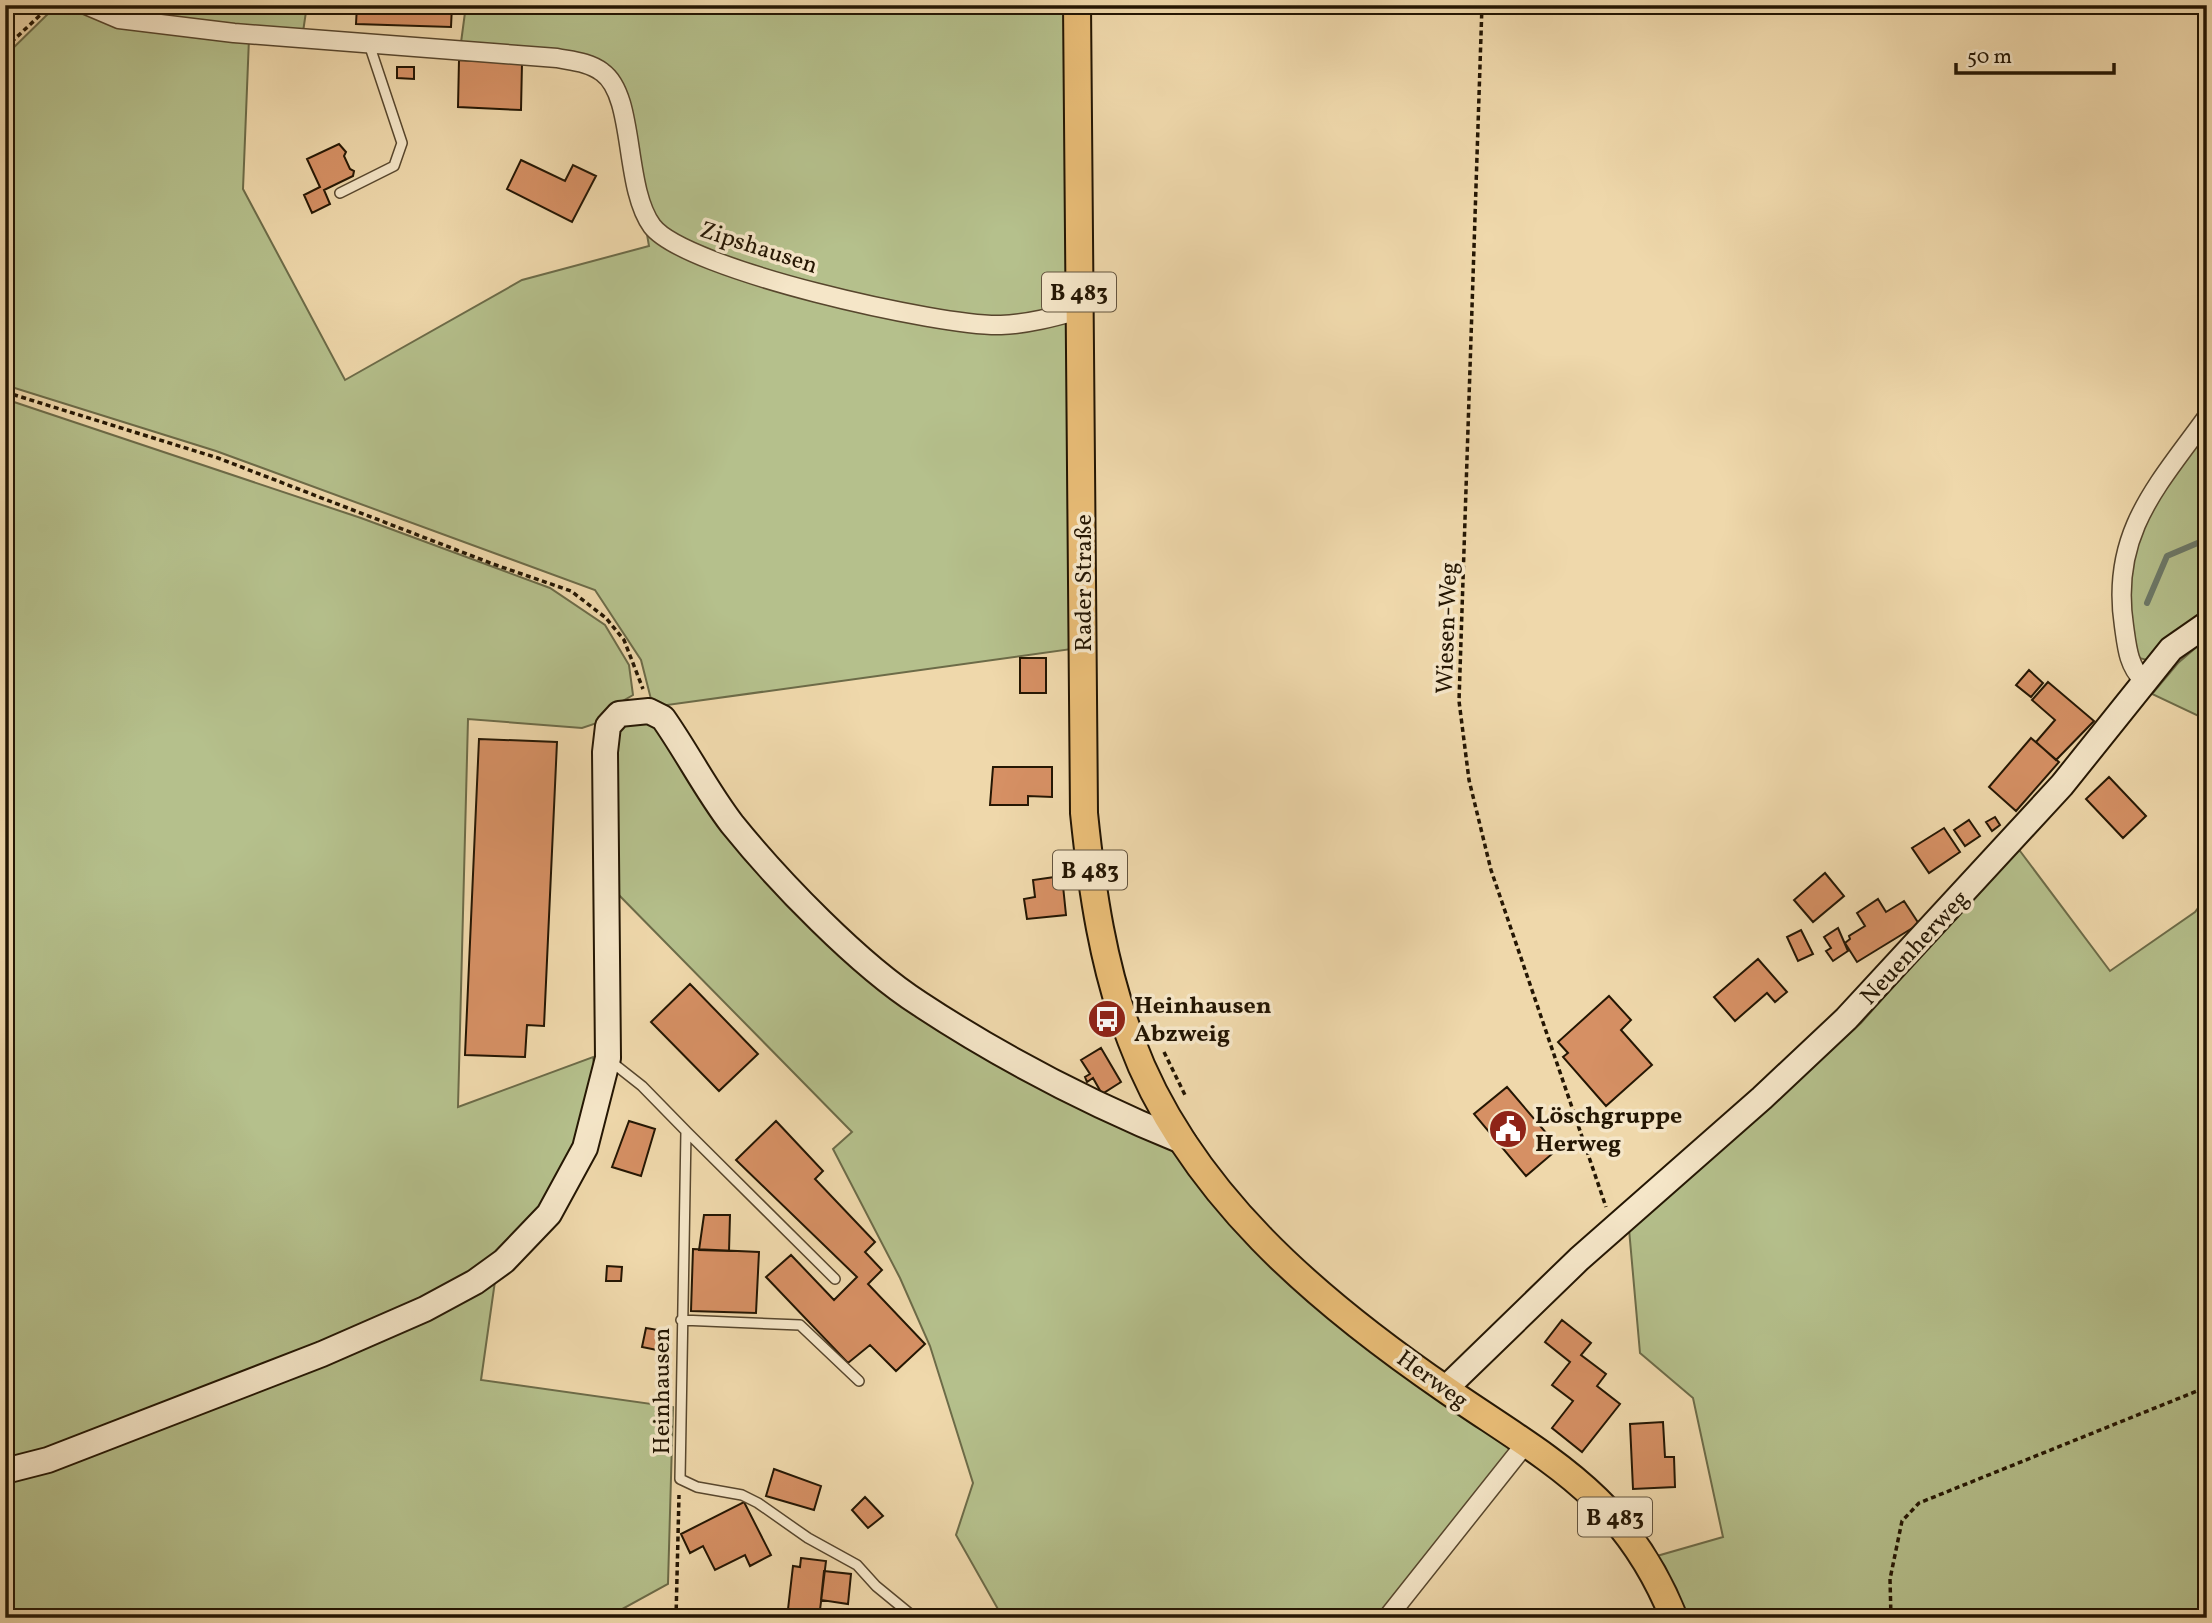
<svg xmlns="http://www.w3.org/2000/svg" width="2212" height="1623" viewBox="0 0 2212 1623" font-family="Vollkorn,serif">
<style>
.green{fill:#b5c08c;stroke:#6c6b48;stroke-width:2}
.lines{fill:none;stroke-linecap:round;stroke-linejoin:round}
.stream{stroke:#6b7868;stroke-width:6}
.building{fill:#d69064;stroke:#241603;stroke-width:2}
.lane-casing{stroke:#57462d;stroke-width:12}
.street-casing{stroke:#57462d;stroke-width:21}
.secondary-casing{stroke:#241603;stroke-width:28}
.primary-casing{stroke:#241603;stroke-width:30}
.path{stroke:#241603;stroke-width:3.5;stroke-dasharray:5 3.5;stroke-linecap:butt}
.lane{stroke:#f5e6c8;stroke-width:9}
.street{stroke:#f5e6c8;stroke-width:18}
.secondary{stroke:#f5e6c8;stroke-width:24}
.primary{stroke:#e8bc76;stroke-width:26}
.labels{text-anchor:middle;stroke-width:7;stroke-linejoin:round;paint-order:stroke}
.shield{fill:#f5e6c8;stroke:#63543e;stroke-width:2}
.shield-label{font-size:23px;font-weight:bold;fill:#241603}
.street-label{font-size:24px;fill:#241603;stroke:#f5e6c8}
.poi-label{font-size:24px;font-weight:bold;fill:#241603;stroke:#f5e6c8;text-anchor:start}
</style>
<rect width="100%" height="100%" fill="#efd8ab"/>
<filter id="stains"><feTurbulence type="fractalNoise" baseFrequency=".00286" numOctaves="4"/><feColorMatrix values="0 0 0 0 .2 0 0 0 0 .09 0 0 0 0 .02 0 0 0 .5 -.17"/></filter>
<radialGradient id="worn" r=".72"><stop offset=".6" stop-color="#630" stop-opacity="0"/><stop offset="1" stop-color="#630" stop-opacity=".3"/></radialGradient>
<!-- green -->
<path class="green" d="M57,5H81L249,38L243,189L345,380L522,280L649,246L643,211L605,71L460,50L466,5H1073L1079,648L653,707L641,660L595,590L216,451L5,385V56Z
M93,5H307L303,32L120,17Z
M5,399L361,518L550,588L605,625L629,665L633,695L614,706L603,721L582,728L468,719L458,1107L593,1057L596,1077L576,1151L524,1237L423,1305L5,1465Z
M2207,422V615L2147,660L2139,658C2117,624 2131,547 2144,510C2151,491 2192,442 2207,422Z
M2207,638V720L2152,694L2178,663Z
M650,715L866,965L1183,1148L1226,1207L1520,1444L1383,1618H1003L956,1535L973,1483L930,1346L900,1278L833,1149L852,1132L611,887L608,781L620,717Z
M2017,847L2110,971L2195,912L2207,896V1618H1679L1650,1558L1723,1537L1693,1398L1640,1353L1629,1229L1861,1023Z
M496,1274L481,1380L673,1407L668,1584L606,1618H5V1477Z"/>
<g class="lines">
<!-- stream -->
<path class="stream" d="M2147,603L2167,556L2207,539"/>
</g>
<!-- building -->
<path class="building" d="M357,5H452L451,27L356,24Z
M459,60L522,63L521,110L458,107Z
M397,67H414V79L397,78Z
M339,144L346,152L344,156L350,169L354,171L353,176L324,190L330,204L312,213L304,195L320,187L307,159Z
M521,160L565,181L573,165L596,176L572,222L507,189Z
M1020,658H1046V693H1020Z
M2029,670L2043,683L2031,697L2016,685Z
M2048,682L2094,721L2056,760L2036,742L2055,720L2032,700Z
M2031,738L2059,762L2016,811L1989,787Z
M479,739L557,742L544,1026L527,1025L525,1057L465,1055Z
M993,767H1052V797L1028,796V805H990Z
M2109,777L2146,816L2123,838L2086,799Z
M1995,817L2000,825L1992,831L1986,822Z
M1969,820L1980,836L1965,846L1954,830Z
M1944,828L1960,852L1929,873L1912,848Z
M1825,873L1844,896L1813,922L1794,900Z
M1062,876L1066,915L1027,919L1024,899L1035,897L1033,880Z
M1878,899L1886,912L1904,901L1919,924L1857,962L1845,943L1850,939L1849,936L1865,926L1857,913Z
M1838,928L1848,951L1833,961L1826,951L1831,948L1824,937Z
M1801,930L1813,954L1798,961L1787,937Z
M1758,959L1787,992L1775,1002L1767,993L1735,1021L1714,997Z
M690,984L758,1054L719,1091L651,1022Z
M1609,996L1631,1020L1621,1030L1652,1065L1606,1106L1563,1057L1568,1053L1558,1042Z
M1101,1048L1121,1082L1102,1094L1093,1078L1087,1082L1085,1077L1090,1074L1081,1060Z
M1507,1087L1559,1148L1526,1176L1474,1114Z
M629,1121L655,1129L641,1176L612,1167Z
M776,1121L823,1171L815,1179L875,1242L865,1252L882,1270L868,1284L925,1344L896,1371L870,1345L848,1363L766,1277L791,1255L834,1300L857,1277L736,1160Z
M704,1215H730L729,1251L699,1250Z
M693,1249L759,1252L756,1313L691,1311Z
M607,1266L622,1267L621,1281H606Z
M1562,1320L1591,1343L1581,1355L1606,1374L1597,1386L1620,1404L1582,1452L1552,1428L1573,1401L1552,1385L1570,1362L1545,1342Z
M646,1328L670,1332L667,1352L642,1347Z
M1663,1422L1665,1457H1674L1675,1487L1633,1489L1630,1424Z
M774,1469L821,1486L814,1510L766,1496Z
M865,1497L883,1516L868,1528L852,1510Z
M744,1502L771,1555L750,1566L745,1555L715,1570L703,1546L690,1553L681,1534Z
M801,1558L826,1561L819,1618H787L793,1566L800,1567Z
M824,1571L851,1574L848,1604L821,1600Z"/>
<g class="lines">
<defs>
<path id="lane" d="M340,193L394,166L402,143L369,44
M609,1060L642,1086L686,1131L680,1479L697,1487L742,1495L758,1503L808,1538L857,1565L876,1586L915,1618
M686,1131L835,1279
M681,1320L800,1325L859,1381"/>
<path id="street" d="M86,5L119,19L234,33L557,58C572,61 589,62 602,72C636,96 623,186 652,226C685,270 942,327 1001,325C1028,324 1054,317 1079,310
M2143,680C2128,665 2127,647 2124,626C2110,534 2157,486 2207,417
M1387,1618L1526,1443"/>
<path id="secondary" d="M1445,1389L1579,1259L1762,1098L1846,1019L2062,785L2171,649L2207,624
M5,1471L48,1460L322,1354L425,1309L475,1282L504,1261L549,1214L585,1148L608,1058L605,752L608,726L619,714L649,711L663,718C687,752 706,790 732,824C778,881 859,965 920,1004C1002,1058 1093,1105 1184,1142"/>
<path id="primary" d="M1077,5L1084,813C1092,891 1103,967 1131,1040C1187,1192 1318,1302 1448,1391C1550,1461 1625,1496 1674,1618"/>
</defs>
<!-- lane casing -->
<use href="#lane" class="lane-casing"/>
<!-- street casing -->
<use href="#street" class="street-casing"/>
<!-- secondary casing -->
<use href="#secondary" class="secondary-casing"/>
<!-- primary casing -->
<use href="#primary" class="primary-casing"/>
<!-- path -->
<path class="path" d="M1482,5L1459,701L1469,780L1491,870L1606,1207
M5,48L51,5
M5,392L218,458L493,564L571,591L606,618L624,640L643,689
M1164,1052L1185,1095
M676,1618L679,1495
M1891,1618L1890,1579L1902,1521L1919,1503L2207,1387"/>
<!-- lane -->
<use href="#lane" class="lane"/>
<!-- street -->
<use href="#street" class="street"/>
<!-- secondary -->
<use href="#secondary" class="secondary"/>
<!-- primary -->
<use href="#primary" class="primary"/>
</g>
<!-- icons -->
<defs>
<symbol id="bus-disc" viewBox="-11 -11 22 22"><circle r="9.5" fill="#8f2418" stroke="#f5e6c8"/><path d="M-5-6H5V4H4V6H2V4H-2V6H-4V4H-5ZM-3.5-4V0h7V-4ZM-3.5 1.2v1.5H-2V1.2ZM2 1.2v1.5H3.5V1.2Z" fill="#fff"/></symbol>
<symbol id="civic-disc" viewBox="-11 -11 22 22"><circle r="9.5" fill="#8f2418" stroke="#f5e6c8"/><path d="M-.6-6.5H3V-4.5H.6V-3L4-1V1h2V6H-6V1h2V-1L-.6-3ZM-1.2 2.5V6h2.4V2.5Z" fill="#fff"/></symbol>
</defs>
<g fill-rule="evenodd">
<use href="#bus-disc" x="1085" y="997" width="44" height="44"/>
<use href="#civic-disc" x="1486" y="1107" width="44" height="44"/>
</g>
<g class="labels">
<!-- shield labels -->
<g class="shield">
<rect x="1042" y="272.5" width="74" height="39" rx="5"/>
<rect x="1053" y="850.5" width="74" height="39" rx="5"/>
<rect x="1578" y="1497.5" width="74" height="39" rx="5"/>
</g>
<g class="shield-label">
<text x="1079" y="300">B 483</text>
<text x="1090" y="878">B 483</text>
<text x="1615" y="1525">B 483</text>
</g>
<!-- street labels -->
<g class="street-label">
<text transform="translate(759 247) rotate(18)" y="8">Zipshausen</text>
<text transform="translate(1083 583) rotate(-90)" y="8">Rader Straße</text>
<text transform="translate(1446 628) rotate(-88)" y="8">Wiesen-Weg</text>
<text transform="translate(1914 947) rotate(-47)" y="8">Neuenherweg</text>
<text transform="translate(1433 1379) rotate(36)" y="8">Herweg</text>
<text transform="translate(661 1391) rotate(-90)" y="8">Heinhausen</text>
</g>
<!-- poi labels -->
<g class="poi-label">
<text x="1134" y="1013">Heinhausen<tspan x="1134" dy="28">Abzweig</tspan></text>
<text x="1535" y="1123">Löschgruppe<tspan x="1535" dy="28">Herweg</tspan></text>
</g>
</g>
<!-- margin -->
<rect width="2212" height="1623" fill="none" stroke="#efd8ab" stroke-width="28"/>
<rect x="7" y="7" width="2198" height="1609" fill="none" stroke="#241603" stroke-width="3.5"/>
<rect x="14" y="14" width="2184" height="1595" fill="none" stroke="#241603" stroke-width="2"/>
<!-- scale -->
<path d="M1956 63v10h158v-10" fill="none" stroke="#241603" stroke-width="3.5"/>
<text x="1967" y="63" font-size="21" fill="#241603" stroke="#f5e6c8" stroke-width="5" paint-order="stroke">50 m</text>
<rect width="100%" height="100%" filter="url(#stains)"/>
<rect width="100%" height="100%" fill="url(#worn)"/>
</svg>
